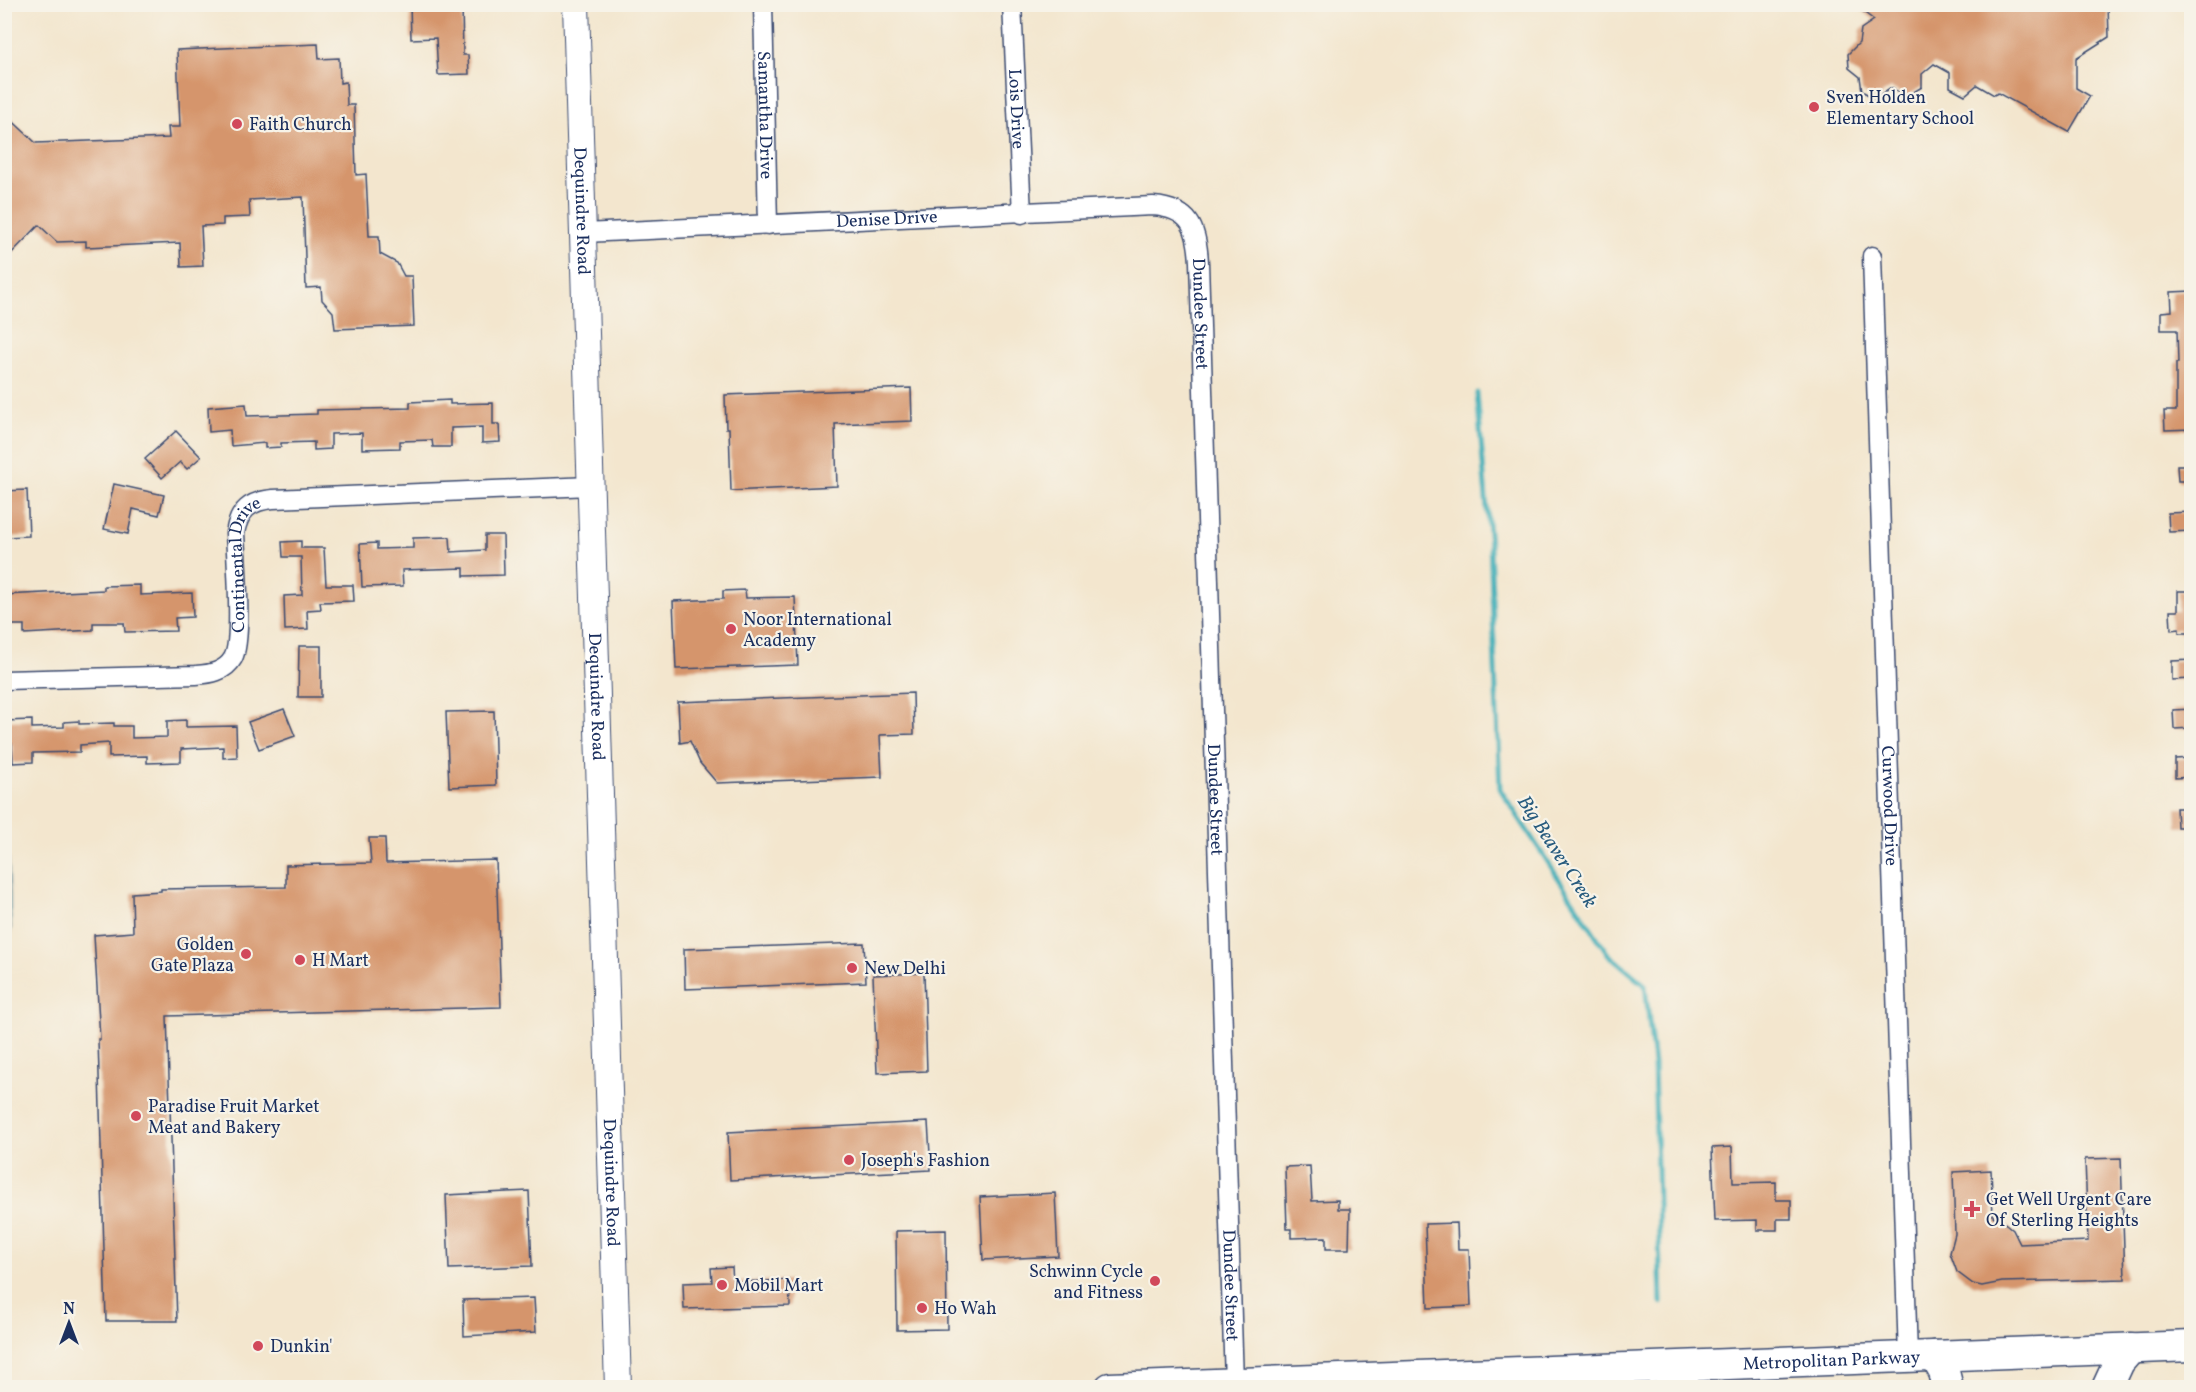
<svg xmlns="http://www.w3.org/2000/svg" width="2196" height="1392" viewBox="0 0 2196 1392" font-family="Vollkorn,serif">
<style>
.water{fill:#3eaeb8;stroke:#2c6e8b;stroke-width:1.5}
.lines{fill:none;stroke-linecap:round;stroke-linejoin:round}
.stream{stroke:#3eaeb8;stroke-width:5}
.building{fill:#d5956c}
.street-casing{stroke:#3b4a6f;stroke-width:21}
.secondary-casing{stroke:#3b4a6f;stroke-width:28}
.primary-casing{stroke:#3b4a6f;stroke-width:33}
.street{stroke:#fff;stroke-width:18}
.secondary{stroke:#fff;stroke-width:26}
.primary{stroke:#fff;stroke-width:30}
.poi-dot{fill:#d1495b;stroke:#f7f3e8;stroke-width:2}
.labels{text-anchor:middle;stroke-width:4.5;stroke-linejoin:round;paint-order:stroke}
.poi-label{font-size:18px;fill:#1b2f5e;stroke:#f7f3e8;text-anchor:start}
.street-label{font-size:18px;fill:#1b2f5e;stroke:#f7f3e8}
.water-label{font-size:20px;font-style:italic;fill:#275b7e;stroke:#f7f3e8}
</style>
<rect width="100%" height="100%" fill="#f7f3e8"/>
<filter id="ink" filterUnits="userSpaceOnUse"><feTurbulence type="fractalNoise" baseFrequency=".0167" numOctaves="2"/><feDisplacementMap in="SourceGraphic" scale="12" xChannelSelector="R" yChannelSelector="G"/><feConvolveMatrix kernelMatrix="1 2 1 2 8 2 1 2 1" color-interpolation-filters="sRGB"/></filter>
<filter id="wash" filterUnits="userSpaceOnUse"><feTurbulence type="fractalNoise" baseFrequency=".008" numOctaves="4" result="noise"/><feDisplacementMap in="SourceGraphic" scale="24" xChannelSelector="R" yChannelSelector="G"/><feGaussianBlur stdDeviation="1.35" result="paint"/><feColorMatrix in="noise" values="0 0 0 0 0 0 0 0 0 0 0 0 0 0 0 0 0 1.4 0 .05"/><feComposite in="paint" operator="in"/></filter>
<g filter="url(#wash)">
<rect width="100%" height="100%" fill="#f3e6ce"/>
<!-- water -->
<path class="water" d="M4,843L8,849L11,929L9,936L5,942Z"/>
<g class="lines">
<!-- stream -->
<path class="stream" d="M1477,393L1490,545L1500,789L1608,954L1645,985L1654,1064L1661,1303"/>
</g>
<g id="blocks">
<!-- building -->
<path class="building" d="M410,4H462L463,55H468L469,74L438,75L436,38L411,39Z
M1853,4H2108L2109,37L2076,58V88L2090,96L2069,132L1998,93L1994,95L1977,85L1965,95L1950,87V73L1934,64L1922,74V87L1907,96L1891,88L1875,99L1862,91L1860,77L1849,68L1848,54L1859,43L1861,29L1874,20Z
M318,44L319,59L339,58L340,83L346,82L347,105H354L356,175L366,174L369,236H379L380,254L397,263L404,276H412L414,326L335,329L333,312L322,300L321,287L306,288L303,197L249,200L250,217L223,218V225L201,226L203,266L181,267L180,243L86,247V241L57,242L39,225L4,261V113L36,143L169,138L168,127H180L177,50Z
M2192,291V429L2165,430L2164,411H2176V363H2178L2177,330H2161V312L2172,311L2171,292Z
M911,388L912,421L835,424L837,486L731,491L729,428H726L725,395Z
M450,400V404L493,403V424H499L500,442L482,443V427L451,428V447H433L432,440L400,441V448L362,449V433L331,434V449L314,450V442L281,443V447L265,448V443L231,446L230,430L209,432L208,407L246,404L247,416L317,414V410L410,408V402Z
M176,431L201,457L187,469L180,462L162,478L145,459Z
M2177,465H2192V481H2178Z
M114,484L164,495L159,515L133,509L128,534L104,529Z
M27,490L29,536L4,537V491Z
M2192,512V531L2169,532L2168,513Z
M485,535H503L504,575L464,576V568L402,570L403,586L362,587L360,544L377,543V549L413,548V538L450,537L451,552L485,550Z
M301,541V548H324L326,585H353L354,601L320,602L321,609L307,610L308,629L285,630L284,596L302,595L301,557H283L282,542Z
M140,585V595L192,593L193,617L175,618L176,631L125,632L124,623H93V630L24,634V625H5L4,595L104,590V586Z
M745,590L746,598L795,597L798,665L676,669L673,601L723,599V591Z
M2178,591H2192V633H2179V629L2171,630L2170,611H2178Z
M299,646H321V697H298Z
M2192,660V679L2172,680V661Z
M913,693L914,734L880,735L882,777L717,783L700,763L690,741L680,743L678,702Z
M284,709L295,736L259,749L248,722Z
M2192,709V728L2174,729L2173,710Z
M494,711L496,785L449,787L446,712Z
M32,720V728L64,727V722L79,721V724L114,723V726H132V738L167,737V721L186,720V727L236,726L237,757L223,758V747L181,749V762L147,763V756L109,757V743L80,745V752L33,753V762L13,763L12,744L4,745V721Z
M2192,758V777L2175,778V759Z
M2176,808H2192V827H2177Z
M369,838H385L386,863L496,860L501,1007L167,1016L177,1321H106L98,1039H100L94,935L133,932L132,893L161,891V889L286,887V865L371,863Z
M864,943L866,982L685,989L684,949Z
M924,973L927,1071L877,1073L873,975Z
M928,1122L931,1170L730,1180L728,1132Z
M1732,1147L1733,1183L1776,1182V1200H1791V1219H1777V1230H1757V1220L1715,1221L1712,1148Z
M2121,1158L2125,1279L2002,1282L1982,1286L1973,1284L1957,1272L1950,1253L1955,1234L1953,1172L1991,1170L1993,1216L2006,1224L2013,1230L2020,1244L2088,1241L2085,1159Z
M1310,1166L1312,1201L1338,1200V1209H1350L1349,1249H1326V1237L1291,1238V1229H1287L1285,1167Z
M529,1191L532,1266L449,1269L446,1195Z
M1055,1193L1058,1256L983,1260L980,1197Z
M1457,1223L1458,1249H1469L1471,1306L1428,1308L1425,1224Z
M946,1230L947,1329L897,1330L896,1231Z
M732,1267L733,1282L789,1280L790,1306L684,1309L683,1283L712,1282L711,1268Z
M534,1298L536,1332L464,1336L463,1300Z"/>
</g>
</g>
<g filter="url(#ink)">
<use href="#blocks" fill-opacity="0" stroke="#3b4a6f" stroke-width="1.5"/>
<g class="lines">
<defs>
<g id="street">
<path id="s1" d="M763,4L768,225"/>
<path id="s2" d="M1012,4L1022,214"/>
<path id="s3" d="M584,233L1153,206C1190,209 1197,227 1199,262L1234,1383"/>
<path id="s4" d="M1872,256L1908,1357"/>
<path id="s5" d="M4,680L196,675C210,674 225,672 233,658C243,640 236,558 235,533C239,510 250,501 273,499L591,486"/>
</g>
<g id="secondary">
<path id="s6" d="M576,4L618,1388"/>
</g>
<g id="primary">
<path d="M1935,1356L1944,1372L1948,1388"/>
<path id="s7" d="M1110,1388L2192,1346"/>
<path d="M2107,1388L2119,1362L2131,1348"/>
</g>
</defs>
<!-- street casing -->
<use href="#street" class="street-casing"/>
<!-- secondary casing -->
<use href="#secondary" class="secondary-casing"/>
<!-- primary casing -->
<use href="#primary" class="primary-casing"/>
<!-- street -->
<use href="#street" class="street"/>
<!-- secondary -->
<use href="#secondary" class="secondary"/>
<!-- primary -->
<use href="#primary" class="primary"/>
</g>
</g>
<!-- markers -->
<g class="poi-dot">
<circle cx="1814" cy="107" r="6"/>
<circle cx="237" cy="124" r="6"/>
<circle cx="731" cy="629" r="6"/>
<circle cx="246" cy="954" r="6"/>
<circle cx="300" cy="960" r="6"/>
<circle cx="852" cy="968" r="6"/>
<circle cx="136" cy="1116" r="6"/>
<circle cx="849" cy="1160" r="6"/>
<path d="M1969 1200h6v6h6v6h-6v6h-6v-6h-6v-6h6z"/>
<circle cx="1155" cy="1281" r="6"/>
<circle cx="722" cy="1285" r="6"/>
<circle cx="922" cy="1308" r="6"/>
<circle cx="258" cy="1346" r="6"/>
</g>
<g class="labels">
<!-- poi labels -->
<g class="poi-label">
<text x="1826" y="103">Sven Holden<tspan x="1826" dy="21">Elementary School</tspan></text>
<text x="249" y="130">Faith Church</text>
<text x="743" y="625">Noor International<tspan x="743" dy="21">Academy</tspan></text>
<text x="234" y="950" text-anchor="end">Golden<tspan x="234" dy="21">Gate Plaza</tspan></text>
<text x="312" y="966">H Mart</text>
<text x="864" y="974">New Delhi</text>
<text x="148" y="1112">Paradise Fruit Market<tspan x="148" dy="21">Meat and Bakery</tspan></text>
<text x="861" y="1166">Joseph's Fashion</text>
<text x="1986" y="1205">Get Well Urgent Care<tspan x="1986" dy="21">Of Sterling Heights</tspan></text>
<text x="1143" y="1277" text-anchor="end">Schwinn Cycle<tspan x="1143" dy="21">and Fitness</tspan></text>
<text x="734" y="1291">Mobil Mart</text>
<text x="934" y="1314">Ho Wah</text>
<text x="270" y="1352">Dunkin'</text>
</g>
<!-- street labels -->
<g class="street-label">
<text dy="6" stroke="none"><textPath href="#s2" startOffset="105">Lois Drive</textPath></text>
<text dy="6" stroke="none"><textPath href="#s1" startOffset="111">Samantha Drive</textPath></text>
<text dy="6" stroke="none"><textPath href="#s6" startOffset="207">Dequindre Road</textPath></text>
<text dy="6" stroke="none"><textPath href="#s3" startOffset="303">Denise Drive</textPath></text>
<text dy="6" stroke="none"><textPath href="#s3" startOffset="704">Dundee Street</textPath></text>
<text dy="6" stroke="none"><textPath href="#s5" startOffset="332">Continental Drive</textPath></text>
<text dy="6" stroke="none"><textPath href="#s6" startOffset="693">Dequindre Road</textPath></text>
<text dy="6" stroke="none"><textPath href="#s3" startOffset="1190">Dundee Street</textPath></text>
<text dy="6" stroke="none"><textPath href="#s4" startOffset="550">Curwood Drive</textPath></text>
<text dy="6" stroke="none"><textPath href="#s6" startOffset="1179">Dequindre Road</textPath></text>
<text dy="6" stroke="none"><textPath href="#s3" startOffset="1676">Dundee Street</textPath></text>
<text dy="6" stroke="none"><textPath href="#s7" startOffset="722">Metropolitan Parkway</textPath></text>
</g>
<!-- water labels -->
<g class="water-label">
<text transform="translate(1558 851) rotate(57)" y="7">Big Beaver Creek</text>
</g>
</g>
<!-- margin -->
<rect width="2196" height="1392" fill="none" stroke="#f7f3e8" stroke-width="24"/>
<!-- north arrow -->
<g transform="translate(69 1323)" stroke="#f7f3e8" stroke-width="4.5" paint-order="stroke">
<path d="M0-4.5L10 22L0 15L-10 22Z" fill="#1b2f5e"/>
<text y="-9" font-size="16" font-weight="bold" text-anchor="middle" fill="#1b2f5e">N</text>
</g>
</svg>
